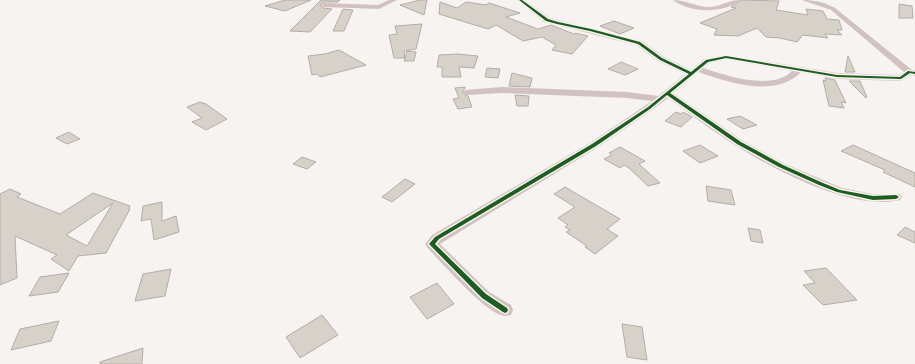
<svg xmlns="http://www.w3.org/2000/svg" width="915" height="364" viewBox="0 0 915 364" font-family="Cabin,sans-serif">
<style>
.building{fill:#d7d1ca;stroke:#b2ada6;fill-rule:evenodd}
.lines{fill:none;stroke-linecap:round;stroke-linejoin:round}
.minor{fill:#d1c1c1;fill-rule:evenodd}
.cycleway-casing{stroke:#f9f2ee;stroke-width:3}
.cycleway{fill:#1b5e20;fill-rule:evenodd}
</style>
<rect width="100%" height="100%" fill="#f6f3f1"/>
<!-- building -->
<path class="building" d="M285,0H311L285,11L265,6Z
M321,0H340L338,2H324L320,4V5L323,8L332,9L310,32L290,31Z
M420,0H427L424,15L400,5Z
M741,0L779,1L776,10L808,15L806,9L823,11L827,19L839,20L842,30H837L842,35L825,34L828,38L803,35L797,42L780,38L766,37L757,28L738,36L714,35L717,29L700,23L736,8L731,7Z
M440,2L457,8L466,2L486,5L489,3L520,13L506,17L538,29L551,25L574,34L575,33L588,36L572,54L552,50L556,45L542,37L523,41L496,25L488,29L439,14Z
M899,4L912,6L913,18H899Z
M343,9L353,10L344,31H333Z
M614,21L634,28L620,34L600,26Z
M422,24L416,49L404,51L405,58H394L389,35L397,34L395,26Z
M339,50L366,65L320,77L317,74L312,75L308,56L325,54Z
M407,51L416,52L414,61H404Z
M458,54L478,56L474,68L459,67L461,77H442V67H437L439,55Z
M848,56L855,72H845Z
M621,62L638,69L625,75L608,69Z
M487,68L500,69L498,78L485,77Z
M512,73L532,78L530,87L509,86Z
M825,78L835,80L846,103L841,102L844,108L829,106L823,80L826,81Z
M849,81H860L867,97L866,98Z
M465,87V88L462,92L468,96L472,107L458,109L453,99L459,98L455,88Z
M515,95L529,96L528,106H517Z
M200,102L206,104L227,119L206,130L192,122L202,118L187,107Z
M676,112L681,114L683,112L692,117L681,127L665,121Z
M740,116L757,125L743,129L727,119Z
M69,132L80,139L67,144L56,138Z
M700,145L718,156L700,163L683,151Z
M853,145L915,173V187L883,172L885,170L841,151Z
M620,147L645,161L639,164L660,183L648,186L629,168L624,165L620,168L604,159L612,155L609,153Z
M302,157L316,162L307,169L293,164Z
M405,179L415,184L392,202L382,197Z
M706,186L731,190L735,205L708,201Z
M565,187L620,219L607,229L618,236L595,254L585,247L587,246L566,232L570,230L565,227L568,225L558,218L575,207L554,194Z
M10,189L21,194L17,197L60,214L93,193L130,206L129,210L130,209L106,253L78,256L69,271L51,259L57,255L15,236L17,278L0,285V194ZM113,203L87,246L66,235Z
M162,202V221L176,216L179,232L154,240L151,219L141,221L143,206Z
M905,227L915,232V243L897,235Z
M748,228L760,230L763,243L751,241Z
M826,268L857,300L823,305L803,285L815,283L804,271Z
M171,269L165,296L135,301L143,274Z
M69,273L58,292L29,296L40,277Z
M437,283L454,304L427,319L410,297Z
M322,315L338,335L300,358L286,337Z
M59,321L51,341L11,350L20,329Z
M622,324L642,327L647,360L627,357Z
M143,348L142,364H100V362Z"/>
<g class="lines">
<!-- minor -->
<path class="minor" d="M389,0H397L379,9L324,7L321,5L324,3L378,5Z
M517,0H524L550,18L642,41L664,57L691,70L704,59L726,55L837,73L899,75L904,72L831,10L802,0C814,0 824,2 835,8L912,70H915V76L911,75L901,81L837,79L801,72C775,99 728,82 698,72L673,93L743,141L785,164L842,188L873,194H900L902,197L900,200C854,212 774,170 735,145C712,131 690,113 668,98L652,110L598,147L440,244L489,292L511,305L513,310L511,315C510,315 506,316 505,316C488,316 440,261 427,247L425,244L432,235L590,143L652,101L627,98L502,93L468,95L463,92L465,90L502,87L627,92L658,96L686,74L658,61L636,45L544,22ZM726,59L792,71C773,91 727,76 703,68L710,63Z
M673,0C685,0 695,6 707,7C719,8 728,0 740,0C724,14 689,13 673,0Z"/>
<defs>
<path id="cycleway" d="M519,0H522L548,19L558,22L591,29L640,42L662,58L691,72L706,60L726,56L837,75L900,77L908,71L915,72V74L910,73L901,79L837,77L726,58L708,62L670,93L741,142L783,165L823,183L840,190L873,196L896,195L899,197L896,199L873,200L837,192L819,185L779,167L737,144L667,95L650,109L596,146L439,239L435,244L486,294L507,308L508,310L507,312L505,313L503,312L482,298L430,245L429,244L435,237L592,144L648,107L689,74L660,60L638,44L590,31L557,24L546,21Z"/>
</defs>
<!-- cycleway casing -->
<use href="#cycleway" class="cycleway-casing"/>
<!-- cycleway -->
<use href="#cycleway" class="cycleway"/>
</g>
</svg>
